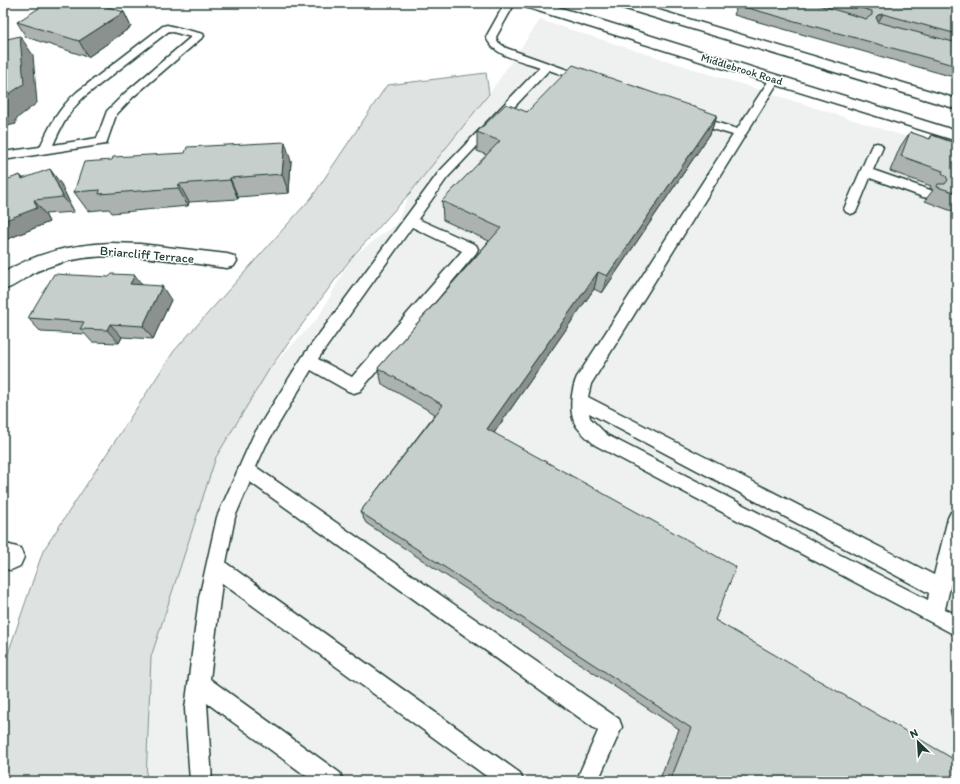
<svg xmlns="http://www.w3.org/2000/svg" width="960" height="784" viewBox="0 0 960 784" font-family="Itim,sans-serif">
<style>
.built{fill:#eef1f0}
.green{fill:#dee3e2;stroke:#7e908b}
.lines{fill:none;stroke-linecap:round;stroke-linejoin:round}
.lane-casing{stroke:#1f3d34;stroke-width:3}
.street-casing{stroke:#1f3d34;stroke-width:3}
.secondary-casing{stroke:#1f3d34;stroke-width:3}
.lane{fill:#fff;fill-rule:evenodd}
.street{fill:#fff;fill-rule:evenodd}
.secondary{fill:#fff;fill-rule:evenodd}
.wall{fill:#abb2af;stroke:#1f3d34}
.shaded-wall{fill:#8b918f;stroke:#1f3d34}
.building{fill:#c7cfcc;stroke:#1f3d34}
.labels{text-anchor:middle;stroke-width:3;stroke-linejoin:round;paint-order:stroke}
.far-street-label{font-size:11px;fill:#1f3d34;stroke:#fff}
.street-label{font-size:13px;fill:#1f3d34;stroke:#fff}
</style>
<rect width="100%" height="100%" fill="#fff"/>
<filter id="ink" filterUnits="userSpaceOnUse"><feTurbulence type="fractalNoise" baseFrequency=".025" numOctaves="2"/><feDisplacementMap in="SourceGraphic" scale="8" xChannelSelector="R" yChannelSelector="G"/><feConvolveMatrix kernelMatrix="1 2 1 2 8 2 1 2 1" color-interpolation-filters="sRGB"/></filter>
<g filter="url(#ink)">
<!-- built -->
<path class="built" d="M540,20L957,153V781H146L151,657L216,457L270,368L318,318L352,257L396,224L410,193L489,94Z"/>
<!-- green -->
<path class="green" d="M486,73L489,94L410,193L352,257L270,368L216,457L151,657L146,781H3V668L43,551L174,351L312,197L387,85Z"/>
<g class="lines">
<defs>
<path id="lane" d="M505,3H515L496,37L498,42L506,48L590,78L591,80L586,83L549,70L447,178L418,219L476,245L478,249L476,253L360,391L354,393L348,391L311,370L266,445L256,467L619,719L622,727L598,781H582L579,774L598,731L250,482L235,517L226,563L520,773L523,781H493L222,583L210,679L340,773L343,781H313L207,703L212,781H190L185,709L199,598L217,517L253,436L303,356L439,172L540,67C521,60 494,57 486,37ZM412,227L462,251L352,377L318,359Z
M167,25L203,34L204,36L133,97L116,115L106,144L3,160V152L40,147C50,125 59,108 77,92L163,26ZM169,31L191,37L125,93L107,111L97,138L53,145C62,125 69,111 85,96Z
M775,76L780,79L591,384L588,397L934,575L948,518L951,512L957,509V557L945,609L957,615V636L595,445C589,439 582,434 577,427C568,415 571,390 577,377L733,135L689,122L687,119L689,116L693,115L737,129L771,77ZM589,413L929,593L928,600L607,435L590,418Z
M877,143L881,144L883,147L873,170L933,191L934,194L933,197L928,198L923,197L870,178L856,212L851,214L846,212L844,209L871,147L873,144Z"/>
<path id="street" d="M111,243L140,244L227,254L234,256L237,261L234,266L227,268C174,261 109,247 57,264C50,266 42,269 35,272C24,278 15,287 3,290V273C38,252 70,245 111,243Z
M3,543L20,548L24,557L20,566L11,570L3,569Z"/>
<path id="secondary" d="M520,3H543L555,6L957,131V141L522,6Z
M614,3H635L957,99V109L616,6Z"/>
</defs>
<!-- lane casing -->
<use href="#lane" class="lane-casing"/>
<!-- street casing -->
<use href="#street" class="street-casing"/>
<!-- secondary casing -->
<use href="#secondary" class="secondary-casing"/>
<!-- lane -->
<use href="#lane" class="lane"/>
<!-- street -->
<use href="#street" class="street"/>
<!-- secondary -->
<use href="#secondary" class="secondary"/>
</g>
<!-- wall -->
<path class="wall" d="M738,3H957V78L734,15Z
M124,12L131,27L88,57L26,37L17,22Z
M527,112L717,115L710,134L602,293L594,289L494,433L715,620L957,781H659L679,729L366,523L360,512L435,414L382,384L378,368L489,241L443,220L442,201L487,155L477,151V132Z
M910,132L929,139L932,135L957,144V213L925,201L926,199L933,190L930,188L931,186L890,171L900,147Z
M291,161L289,193L238,197V199L189,202L188,206L112,213L109,209L88,211L74,192Z
M20,175L23,178L61,184L74,212L45,214L49,222L3,241Z
M142,285L171,300L153,339L122,337L119,343L92,342L85,334L41,332L28,318Z
M950,709H957V748Z"/>
<!-- shaded-wall -->
<path class="shaded-wall" d="M124,12L131,27L88,57L79,41Z
M883,14L877,24L876,17L878,15Z
M20,36L33,55L37,103L16,119V124L3,127V98Z
M717,115L710,134L602,293L607,276Z
M285,142L291,161L289,193L282,174Z
M50,169L61,184L74,212L63,197Z
M230,178L238,197V199L230,180Z
M179,184L189,202L188,206L178,188Z
M34,200L45,214L49,222L3,241V221Z
M598,272L594,289L487,443V429Z
M135,275L145,289L130,284Z
M162,286L171,300L153,339L143,326Z
M110,324L122,337L119,343L107,330Z"/>
<!-- building -->
<path class="building" d="M47,3L56,6L61,3H95L124,12L79,41L17,22Z
M738,3H812L866,19L872,15V11L843,3H957V34L883,14L878,15L876,17L878,22L957,43V66L737,5Z
M20,36L24,84L3,98V40Z
M573,65L717,115L607,276L598,272L487,429L736,567L715,620L957,761V781H670L691,728L360,512L443,405L378,368L501,228L442,201L500,141L477,132L506,104L527,112Z
M910,132L930,139L932,135L957,144V193L937,187L938,184H945L948,180L946,176L942,173L943,171L901,156Z
M285,142L282,174L230,178V180L179,184L178,188L99,194L100,190L74,192L84,162L112,160L113,157L185,153L187,147Z
M50,169L63,197L34,200L37,208L3,221V181L20,175L22,179Z
M54,274L109,277L112,274L135,275L130,284L162,286L143,326L110,324L107,330L80,329L84,322L28,318Z"/>
</g>
<g class="labels">
<!-- far-street labels -->
<g class="far-street-label">
<text transform="translate(742 69) rotate(17)" y="4">Middlebrook Road</text>
</g>
<!-- street labels -->
<g class="street-label">
<text transform="translate(147 254) rotate(5)" y="5">Briarcliff Terrace</text>
</g>
</g>
<!-- margin -->
<rect width="960" height="784" fill="none" stroke="#fff" stroke-width="16"/>
<rect x="8" y="8" width="944" height="768" fill="none" stroke="#1f3d34" stroke-width="1.5" filter="url(#ink)"/>
<!-- north arrow -->
<g transform="translate(918 742) rotate(335)" stroke="#ffffff" stroke-width="3" paint-order="stroke">
<path d="M0-3L7 15L0 10L-7 15Z" fill="#1f3d34"/>
<text y="-6" font-size="11" font-weight="bold" text-anchor="middle" fill="#1f3d34">N</text>
</g>
</svg>
